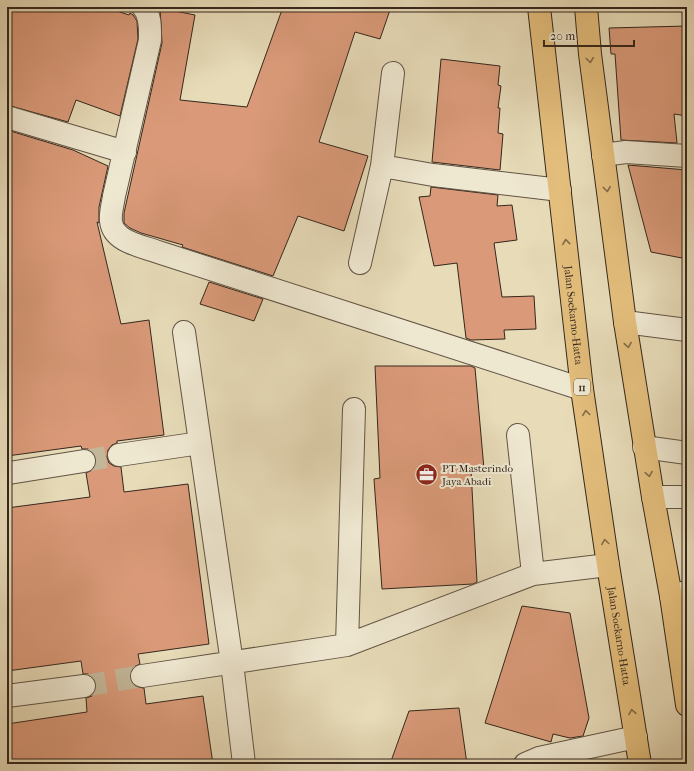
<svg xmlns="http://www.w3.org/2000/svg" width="694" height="771" viewBox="0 0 694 771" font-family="'IM FELL French Canon',serif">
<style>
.building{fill:#da9a79;stroke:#34271d}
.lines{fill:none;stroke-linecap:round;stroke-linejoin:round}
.minor-tunnel{stroke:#c3b799;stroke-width:22;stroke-dasharray:22 11;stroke-linecap:butt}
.minor-casing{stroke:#615444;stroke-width:24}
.highway-casing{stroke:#34271d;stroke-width:24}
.minor{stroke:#efe8d1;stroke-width:22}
.highway{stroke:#e4be7c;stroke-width:22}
.oneway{stroke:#836b48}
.labels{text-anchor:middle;stroke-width:4;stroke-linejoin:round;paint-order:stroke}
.shield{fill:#efe8d1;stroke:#6c6153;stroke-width:1}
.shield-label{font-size:10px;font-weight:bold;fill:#34271d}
.street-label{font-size:11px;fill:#34271d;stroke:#efe8d1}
.poi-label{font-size:11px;fill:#34271d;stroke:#efe8d1;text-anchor:start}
</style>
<rect width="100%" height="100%" fill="#e7dbb8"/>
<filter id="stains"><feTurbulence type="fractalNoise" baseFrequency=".005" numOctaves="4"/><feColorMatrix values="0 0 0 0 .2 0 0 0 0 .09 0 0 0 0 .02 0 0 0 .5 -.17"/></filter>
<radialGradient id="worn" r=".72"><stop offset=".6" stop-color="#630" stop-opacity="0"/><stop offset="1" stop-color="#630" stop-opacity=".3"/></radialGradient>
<!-- building -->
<path class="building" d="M7,7H105L129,15L130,13L133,15L137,21L138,39L120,116L76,100L68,122L7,105Z
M283,7H391L380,39L355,32L319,142L368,156L344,231L298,216L273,276L182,247L183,245L141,233L130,228L124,223V213L162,43L160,8L195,15L180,100L247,107Z
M687,26V116L674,114L677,143L621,140L615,54H611L609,28Z
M441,59L500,66L498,85L501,86L498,108H500L498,133L503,134L500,170L432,162Z
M7,130L73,150L108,166L99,207V223L97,222L121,324L149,320L164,435L117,441V443L112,445L108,450L107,457L109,463L114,466L121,467L124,492L188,484L209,644L138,654L140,664L134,667L131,671L130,678L133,684L137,687L144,688L146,704L203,696L213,764H7V724L87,712L86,698L92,696L96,690V685L94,678L88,674H83L81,661L7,671V508L90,497L86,473L92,470L96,465V459L93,453L88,449H82L81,446L7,456Z
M628,165L687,170V259L651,252Z
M431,187L498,195L497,206L512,205L517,240L494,243L502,297L534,296L536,329L504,330L505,339L471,340L466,338L457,263L434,266L419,197L430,196Z
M209,282L263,299L254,321L200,304Z
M375,366H471L475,368L484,469L471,470L477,582L473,584L382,589L374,479L380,478Z
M522,606L570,613L589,718L583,736L570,738L553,734L551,742L485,723Z
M459,708L467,764H390L409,711Z"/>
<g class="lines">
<!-- minor-tunnel -->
<path class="minor-tunnel" d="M84,461L119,455
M84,686L142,676"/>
<defs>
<path id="minor" d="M143,7C151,15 150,30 150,40L114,196C113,204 110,213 111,221C113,242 142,246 158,252L582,389
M7,117L125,152
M603,155L626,152L687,156
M382,166L433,175L560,190
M360,263L382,166L393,73
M625,322L687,330
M184,332L232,663L244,764
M518,435L533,574
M644,447L687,453
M119,455L200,443
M9,473L84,461
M653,497H687
M671,596L687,592
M347,645L354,409
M142,676L347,645L533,574L608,565
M7,696L84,686
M525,764L539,758L636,737"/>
<g id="highway">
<path id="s1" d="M539,7L582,389L608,565L640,764"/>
<path d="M586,7L590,54L625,322L653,497L671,596L687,705"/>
</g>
</defs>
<!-- minor casing -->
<use href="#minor" class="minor-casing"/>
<!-- highway casing -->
<use href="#highway" class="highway-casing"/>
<!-- minor -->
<use href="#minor" class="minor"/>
<!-- highway -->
<use href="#highway" class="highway"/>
</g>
<!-- one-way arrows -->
<defs><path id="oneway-chevron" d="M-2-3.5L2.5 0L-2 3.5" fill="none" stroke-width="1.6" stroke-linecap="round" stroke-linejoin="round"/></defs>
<g class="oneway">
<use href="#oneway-chevron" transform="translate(590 60) rotate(83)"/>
<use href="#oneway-chevron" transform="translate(607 189) rotate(83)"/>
<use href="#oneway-chevron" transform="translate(566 242) rotate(-96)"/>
<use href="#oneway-chevron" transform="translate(628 345) rotate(81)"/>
<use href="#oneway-chevron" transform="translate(586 413) rotate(-98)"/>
<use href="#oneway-chevron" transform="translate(649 474) rotate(81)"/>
<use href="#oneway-chevron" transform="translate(605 542) rotate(-98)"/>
<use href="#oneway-chevron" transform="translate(632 712) rotate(-99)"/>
</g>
<!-- icons -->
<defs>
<symbol id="office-disc" viewBox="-11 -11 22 22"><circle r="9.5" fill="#8f2418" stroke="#efe8d1"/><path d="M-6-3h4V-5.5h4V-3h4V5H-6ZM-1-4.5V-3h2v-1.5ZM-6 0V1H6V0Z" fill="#fff"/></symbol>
</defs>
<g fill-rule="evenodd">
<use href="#office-disc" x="414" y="462" width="25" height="25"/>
</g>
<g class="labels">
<!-- shield labels -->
<rect class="shield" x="574" y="379" width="16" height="16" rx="3"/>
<g class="shield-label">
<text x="582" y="391">11</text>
</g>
<!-- street labels -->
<g class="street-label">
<text dy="4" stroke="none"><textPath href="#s1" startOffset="310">Jalan Soekarno-Hatta</textPath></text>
<text dy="4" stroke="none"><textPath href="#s1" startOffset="634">Jalan Soekarno-Hatta</textPath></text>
</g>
<!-- poi labels -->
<g class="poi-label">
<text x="442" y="472">PT Masterindo<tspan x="442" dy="13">Jaya Abadi</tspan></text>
</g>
</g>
<!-- margin -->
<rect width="694" height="771" fill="none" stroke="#e7dbb8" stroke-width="24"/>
<rect x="8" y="8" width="678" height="755" fill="none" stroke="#34271d" stroke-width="2"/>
<rect x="12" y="12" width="670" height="747" fill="none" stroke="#34271d"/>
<!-- scale -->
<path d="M544 40v6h90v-6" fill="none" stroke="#34271d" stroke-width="2"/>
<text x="550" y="40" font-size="12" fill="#34271d" stroke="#efe8d1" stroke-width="3" paint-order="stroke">20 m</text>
<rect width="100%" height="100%" filter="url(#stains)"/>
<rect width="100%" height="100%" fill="url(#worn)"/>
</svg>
